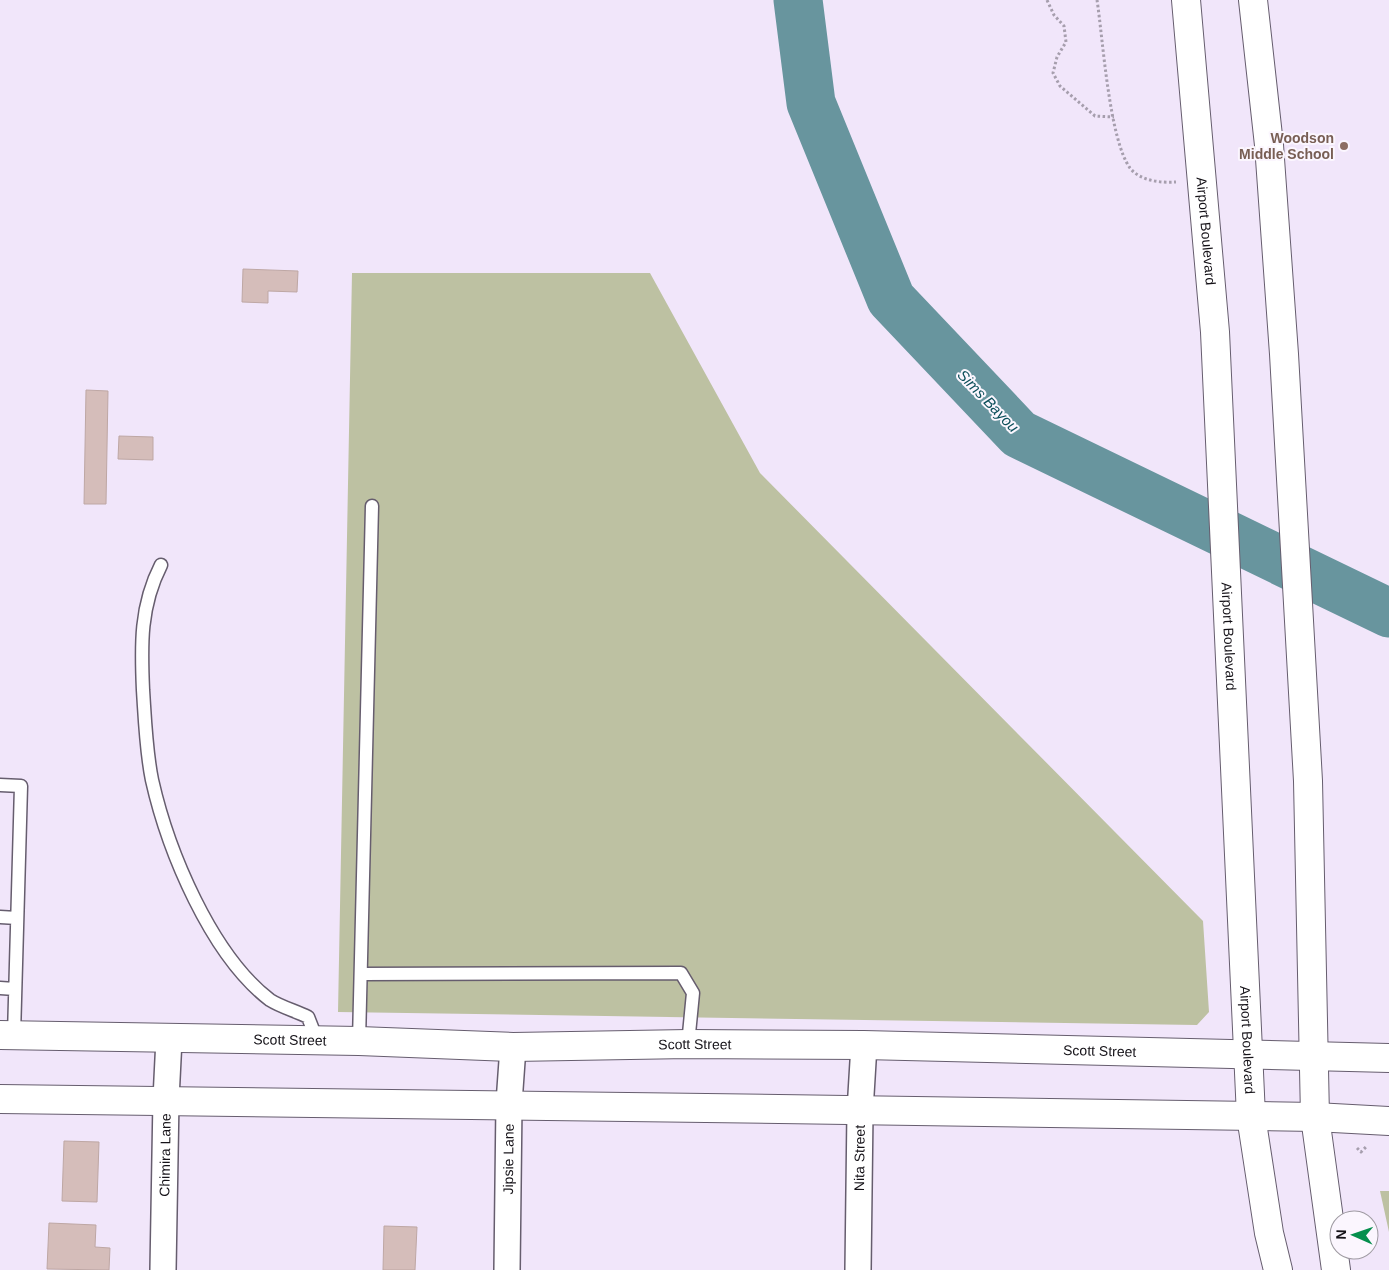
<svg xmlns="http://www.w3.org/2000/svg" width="1389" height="1270" viewBox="0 0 1389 1270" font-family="Arial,sans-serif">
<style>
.green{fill:#bdc1a2}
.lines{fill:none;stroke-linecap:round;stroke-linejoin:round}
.river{stroke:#68959e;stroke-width:49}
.building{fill:#d5bdba;stroke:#bea7a4}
.lane-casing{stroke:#665d6e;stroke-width:15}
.street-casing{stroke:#665d6e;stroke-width:28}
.secondary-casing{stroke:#665d6e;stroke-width:30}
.primary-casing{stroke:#665d6e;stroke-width:30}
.path{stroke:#a69ead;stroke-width:3;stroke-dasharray:2.5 2.5;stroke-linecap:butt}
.lane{stroke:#fff;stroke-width:12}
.street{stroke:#fff;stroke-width:25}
.secondary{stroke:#fff;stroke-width:28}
.primary{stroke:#fff;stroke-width:28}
.education-dot{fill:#8d6e63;stroke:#fbf6fe;stroke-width:2}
.labels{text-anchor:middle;stroke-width:4;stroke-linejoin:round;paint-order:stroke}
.education-label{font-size:14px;font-weight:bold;fill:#785e54;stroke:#fbf6fe;text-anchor:end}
.street-label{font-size:14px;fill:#151218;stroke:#fbf6fe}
.water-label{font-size:15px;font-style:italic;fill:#0c4f5a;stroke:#fbf6fe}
</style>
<rect width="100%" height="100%" fill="#f1e6fa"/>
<!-- green -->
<path class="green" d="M352,273H650L760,473L1203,921L1209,1012L1197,1025L338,1012Z
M1380,1191H1389V1232Z"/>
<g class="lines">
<!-- river -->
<path class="river" d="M798,0L811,103L891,299L1019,434L1389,613"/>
</g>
<!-- building -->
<path class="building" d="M243,269L298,271L297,292L268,291V303L242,302Z
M86,390L108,391L106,504H84Z
M119,436L153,437V460L118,459Z
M64,1141L99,1142L97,1202L62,1201Z
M49,1223L96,1225L95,1247L110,1248L109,1270L47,1269Z
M384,1226L417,1227L415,1270H383Z"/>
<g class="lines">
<defs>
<path id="lane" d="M161,565C140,606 141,645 143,690C145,720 146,751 152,780C168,851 211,955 270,1000C281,1007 296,1011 308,1017L317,1040
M0,785L21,786L14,1035
M0,917L17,918
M361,974L681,973L693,993L688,1044
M0,988L15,989
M359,1041L372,506"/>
<g id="street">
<path id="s1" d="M163,1270L166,1099L169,1039"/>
<path id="s2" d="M507,1270L509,1103L513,1047"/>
<path id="s3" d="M858,1270L860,1111L864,1045"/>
</g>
<g id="secondary">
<path id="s4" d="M0,1035L359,1041L513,1047L688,1044L864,1045L1389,1058"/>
<path d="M0,1099C438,1101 877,1113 1315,1117L1389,1121"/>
</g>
<g id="primary">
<path id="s5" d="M1186,0L1215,332L1251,1116L1269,1233L1278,1270"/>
<path d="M1253,0L1269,145L1284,354L1308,781L1315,1117L1336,1270"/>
</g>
</defs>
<!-- lane casing -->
<use href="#lane" class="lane-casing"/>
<!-- street casing -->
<use href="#street" class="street-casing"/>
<!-- secondary casing -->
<use href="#secondary" class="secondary-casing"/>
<!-- primary casing -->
<use href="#primary" class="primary-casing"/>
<!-- path -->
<path class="path" d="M1047,0L1054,15L1064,26L1066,42L1057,57L1053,73L1060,86L1095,116L1114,117
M1097,0C1103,39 1109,139 1130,168C1140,181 1161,183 1176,182
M1357,1148L1361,1152L1366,1147"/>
<!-- lane -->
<use href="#lane" class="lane"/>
<!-- street -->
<use href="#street" class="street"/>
<!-- secondary -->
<use href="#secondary" class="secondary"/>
<!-- primary -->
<use href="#primary" class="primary"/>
</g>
<!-- markers -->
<circle class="education-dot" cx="1344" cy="146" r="5"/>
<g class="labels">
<!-- education labels -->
<g class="education-label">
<text x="1334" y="143">Woodson<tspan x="1334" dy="16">Middle School</tspan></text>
</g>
<!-- street labels -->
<g class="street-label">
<text dy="5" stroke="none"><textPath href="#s5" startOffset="232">Airport Boulevard</textPath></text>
<text dy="5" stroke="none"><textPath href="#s5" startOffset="638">Airport Boulevard</textPath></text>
<text dy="5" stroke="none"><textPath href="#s4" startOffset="290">Scott Street</textPath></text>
<text dy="5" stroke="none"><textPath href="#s5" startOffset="1042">Airport Boulevard</textPath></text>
<text dy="5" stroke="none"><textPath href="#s4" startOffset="695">Scott Street</textPath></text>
<text dy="5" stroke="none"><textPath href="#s4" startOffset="1100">Scott Street</textPath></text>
<text dy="5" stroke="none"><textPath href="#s1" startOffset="115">Chimira Lane</textPath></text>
<text dy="5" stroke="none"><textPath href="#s2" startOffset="111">Jipsie Lane</textPath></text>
<text dy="5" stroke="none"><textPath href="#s3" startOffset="112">Nita Street</textPath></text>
</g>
<!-- water labels -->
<g class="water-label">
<text transform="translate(988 401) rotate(46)" y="5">Sims Bayou</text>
</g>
</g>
<!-- north arrow -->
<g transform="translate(1354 1235) rotate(272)"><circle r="24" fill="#fbf6fe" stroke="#9f9ba2"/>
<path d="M0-4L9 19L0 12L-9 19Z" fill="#058f4d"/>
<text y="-8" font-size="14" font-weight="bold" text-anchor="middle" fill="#151218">N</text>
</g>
</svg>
